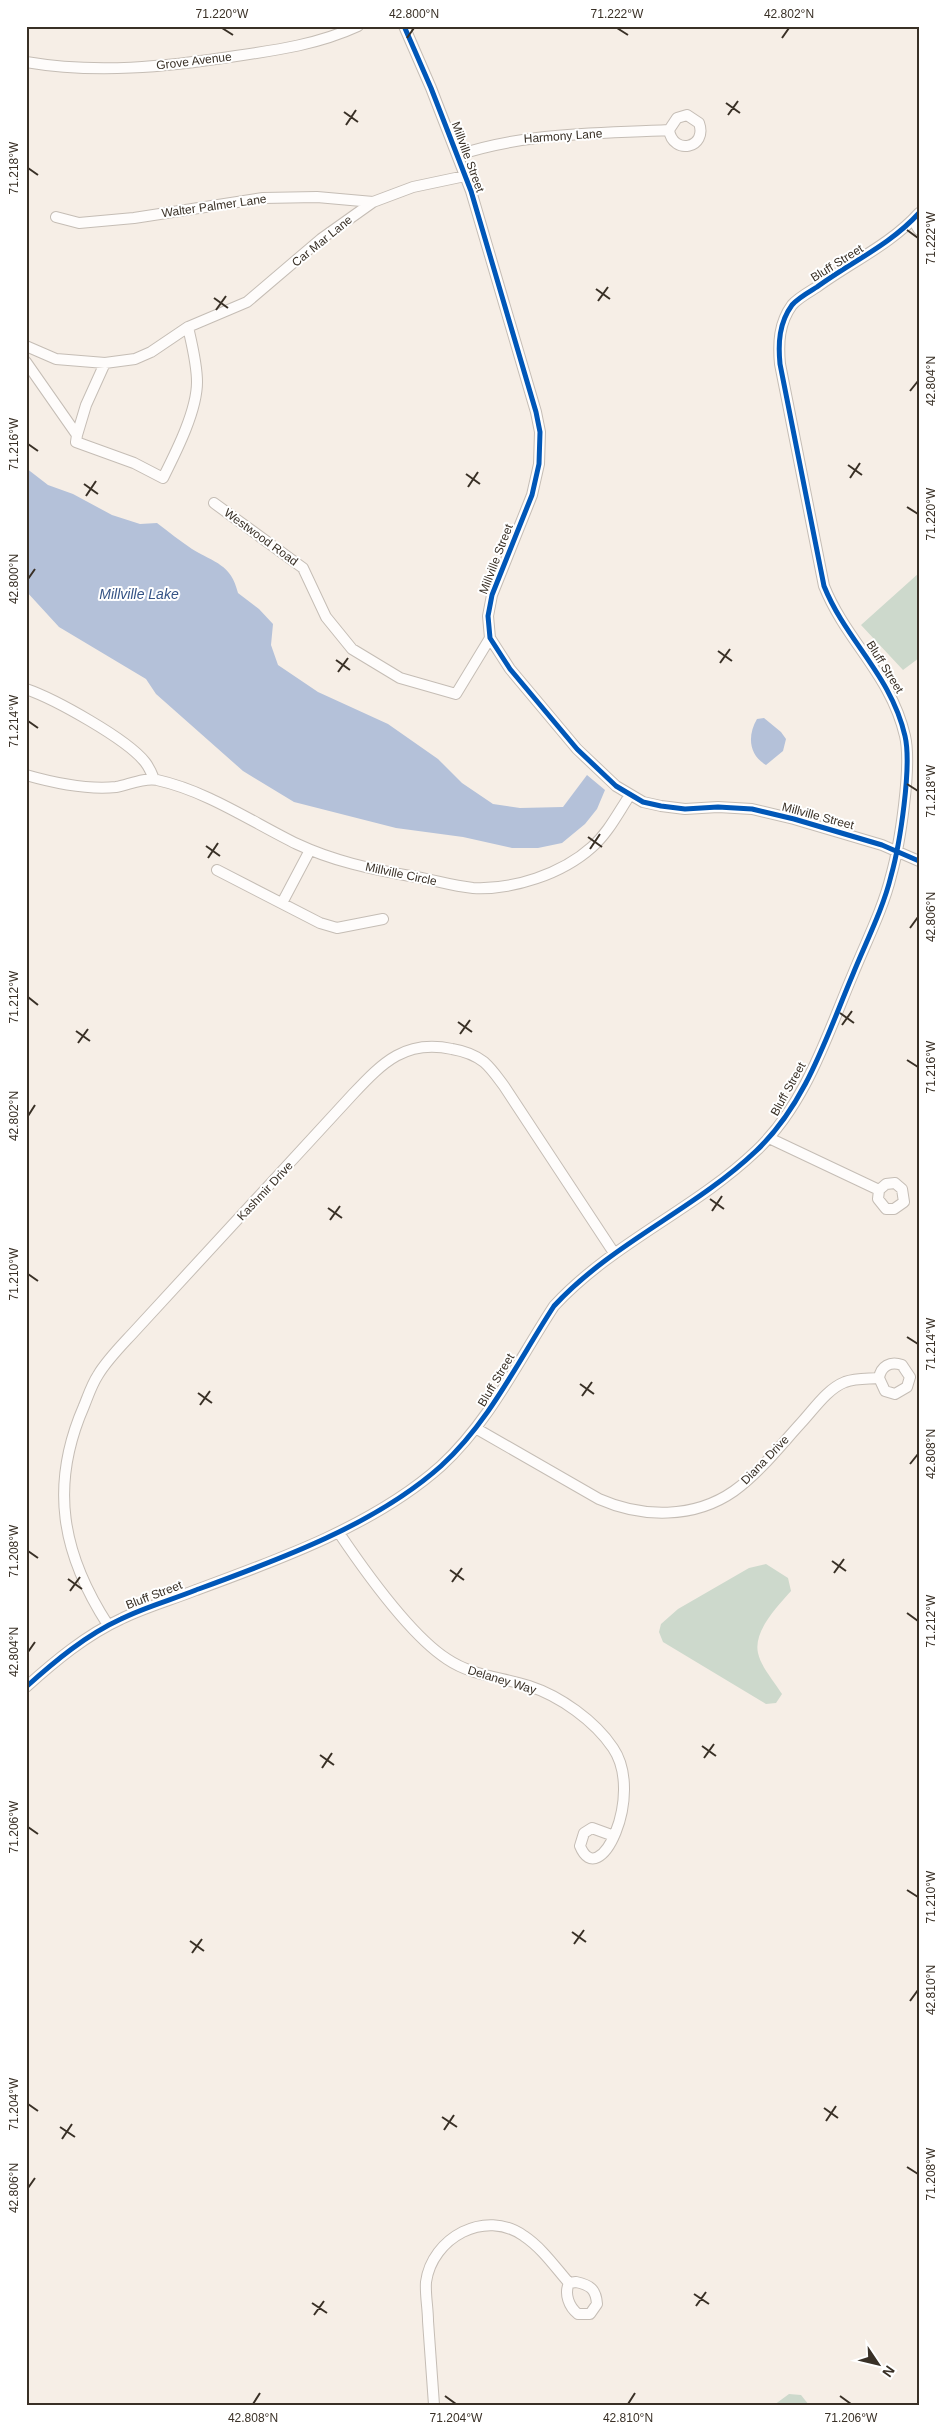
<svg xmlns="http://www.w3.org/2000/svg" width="945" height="2431" viewBox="0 0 945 2431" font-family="Helvetica,sans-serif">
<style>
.green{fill:#cdd9cc}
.water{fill:#b4c1d9}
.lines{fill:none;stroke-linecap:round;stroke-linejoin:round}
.street-casing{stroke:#c5bdb5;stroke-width:12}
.street{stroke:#fefcfb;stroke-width:10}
.cycleway-casing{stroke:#fff;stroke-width:8}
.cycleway{stroke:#0057b8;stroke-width:5}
.ticks{fill:none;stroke:#393026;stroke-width:2}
.labels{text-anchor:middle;stroke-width:4;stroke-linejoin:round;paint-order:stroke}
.street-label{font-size:12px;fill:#393026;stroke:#fff}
.water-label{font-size:14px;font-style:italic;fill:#355385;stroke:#fff}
.neatline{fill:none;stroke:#393026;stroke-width:2}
.ticks-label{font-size:12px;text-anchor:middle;fill:#393026}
</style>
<rect width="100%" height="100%" fill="#f6eee6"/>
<!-- green -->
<path class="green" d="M919,573V658L903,670L861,625Z
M766,1564L788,1578L791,1591C778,1606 753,1631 758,1653C761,1667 774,1681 782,1694L776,1703L766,1704L663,1642L659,1632L661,1624L678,1609L749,1568Z
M789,2394L801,2395L809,2405H774Z"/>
<!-- water -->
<path class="water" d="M26,468L48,485L73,494L112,515L140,524L157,523C169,532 180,541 192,549C215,563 231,564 238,593L259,609L273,624L271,645L278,665L318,692L388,724L438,759L462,783L493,804L520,808L563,807L587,775L605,790L597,809L585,824L562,843L538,848H512L463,837L396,828L294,802L243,771L156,694L146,679L59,627L26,591Z
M764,718L781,732L786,739L783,751L766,765C749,755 747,736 757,719Z"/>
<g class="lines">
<defs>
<path id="street" d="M404,26L431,88L471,191L536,412L540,432L539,464L532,495L492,595L488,616L490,638L510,669L577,749L616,786L643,802L661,806L685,809L718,807L752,809L794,819L882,845L919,861
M26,62C96,74 166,67 236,56C278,50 319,44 358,26
M458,155C528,132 597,134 669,130C673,156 708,148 699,123L687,115L677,118L669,130
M56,217L79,223L134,218L263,198L317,197L373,202
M913,220L919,230
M26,346L56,359L105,363L135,359L151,352L188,327L247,302L321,239L373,202L413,187L465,176
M26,362L77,435L76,442L134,463L163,478C176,452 197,411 197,382C197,364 192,345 188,327
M77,435L86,405L105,363
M214,503L303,568L326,617L352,649L400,678L456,694L490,638
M26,689C55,699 127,739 145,762C149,767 152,774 154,779
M26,775C54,783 87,790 116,787C128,785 145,777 157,780C207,791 252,822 297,844C333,861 371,869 410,876C431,879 451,886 473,888C513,890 562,874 592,847C608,833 618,813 630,795
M217,870L320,923L337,928L383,919
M282,903L310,850
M769,1138L879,1190L878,1199L886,1209H894L904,1202L902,1189L895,1183L886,1184L879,1190
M477,1429L599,1499C642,1518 694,1519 734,1491C759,1473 780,1446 801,1423C814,1409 827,1389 845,1382C856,1378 868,1379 879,1378L885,1391L895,1394L907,1387L910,1377L902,1365C890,1361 881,1366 879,1378
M339,1533C364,1570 410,1635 447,1659C472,1676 501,1677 529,1686C560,1696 595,1721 613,1748C645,1795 599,1893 580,1846L584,1833L592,1828L614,1836
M108,1625C62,1554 49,1486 84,1406C88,1396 92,1384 98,1375C107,1360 120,1347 132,1334L353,1094C383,1062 406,1039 452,1049C464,1051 475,1055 484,1062C492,1069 498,1078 504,1086L614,1253
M26,1687C55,1661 86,1635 121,1619C145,1607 171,1600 196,1590C278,1560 375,1525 441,1466C490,1421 518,1361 554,1306C612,1243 694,1210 756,1151C806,1104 827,1035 853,974C866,942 883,909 891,876C900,844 912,766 905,736C891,675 846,641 824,586L780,364C778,343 779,323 792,305C798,298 809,292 817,287C851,262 890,245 919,213
M576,2282C590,2285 596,2289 597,2304L590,2314H578C569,2307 564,2294 569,2283Z
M434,2405C432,2377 430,2349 428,2321C428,2308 425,2294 426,2282C432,2238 485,2208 524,2236C542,2248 555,2267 569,2283"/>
</defs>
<!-- street casing -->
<use href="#street" class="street-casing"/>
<!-- street -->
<use href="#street" class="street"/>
<defs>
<path id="cycleway" d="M404,26L431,88L471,191L536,412L540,432L539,464L532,495L492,595L488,616L490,638L510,669L577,749L616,786L643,802L661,806L685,809L718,807L752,809L794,819L882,845L919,861
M26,1687C55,1661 86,1635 121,1619C145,1607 171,1600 196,1590C278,1560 375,1525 441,1466C490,1421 518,1361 554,1306C612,1243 694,1210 756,1151C806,1104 827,1035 853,974C866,942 883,909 891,876C900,844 912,766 905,736C891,675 846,641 824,586L780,364C778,343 779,323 792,305C798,298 809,292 817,287C851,262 890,245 919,213"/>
</defs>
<!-- cycleway casing -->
<use href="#cycleway" class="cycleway-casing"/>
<!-- cycleway -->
<use href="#cycleway" class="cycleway"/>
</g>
<!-- ticks -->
<path class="ticks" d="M222,28L233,35M617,28L628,35M407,38L414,28M782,38L789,28M726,103L740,113M344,112L358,122M728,115L738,101M346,125L356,110M28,168L38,175M907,230L918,238M596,289L610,299M214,298L228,308M598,301L608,287M216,310L226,296M910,391L918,381M28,444L38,451M848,465L862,475M466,474L480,484M850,478L860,463M84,484L98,494M468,487L478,472M86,496L96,481M907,507L918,514M28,579L35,569M718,651L732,661M336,660L350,670M720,663L730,649M338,672L348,658M28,721L38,728M907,784L918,791M588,837L602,847M206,846L220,856M590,849L600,834M208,858L218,843M910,928L918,917M28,997L38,1005M840,1013L854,1023M458,1022L472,1032M842,1025L852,1011M76,1031L90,1041M460,1034L470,1020M78,1043L88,1029M907,1060L918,1067M28,1116L35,1105M710,1199L724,1209M328,1208L342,1218M712,1211L722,1196M330,1220L340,1206M28,1274L38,1281M907,1337L918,1344M580,1384L594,1394M198,1393L212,1403M582,1396L592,1382M200,1405L210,1391M910,1464L918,1454M28,1551L38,1558M832,1561L846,1571M450,1570L464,1580M834,1573L844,1559M68,1579L82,1589M452,1582L462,1568M70,1591L80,1577M907,1613L918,1621M28,1652L35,1642M702,1746L716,1756M320,1755L334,1765M704,1758L714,1744M322,1768L332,1753M28,1827L38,1834M907,1890L918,1897M572,1932L586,1942M190,1941L204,1951M574,1944L584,1930M192,1953L202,1939M910,2001L918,1990M28,2104L38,2111M824,2108L838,2118M442,2117L457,2127M826,2121L836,2106M60,2127L75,2137M444,2130L454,2115M62,2139L72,2124M907,2167L918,2174M28,2188L35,2178M694,2294L709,2304M312,2303L327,2313M696,2306L706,2292M314,2315L324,2301M445,2396L456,2404M840,2396L851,2404M253,2404L260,2393M628,2404L635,2393"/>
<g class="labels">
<!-- street labels -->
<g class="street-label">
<text transform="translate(194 61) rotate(-7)" y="4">Grove Avenue</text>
<text transform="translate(563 136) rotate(-4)" y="4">Harmony Lane</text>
<text transform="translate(468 157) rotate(70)" y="4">Millville Street</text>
<text transform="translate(214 206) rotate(-8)" y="4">Walter Palmer Lane</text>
<text transform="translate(322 241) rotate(-39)" y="4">Car Mar Lane</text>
<text transform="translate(837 263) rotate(-32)" y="4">Bluff Street</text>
<text transform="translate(261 537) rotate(36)" y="4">Westwood Road</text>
<text transform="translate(496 559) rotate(-69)" y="4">Millville Street</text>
<text transform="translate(885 667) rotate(58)" y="4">Bluff Street</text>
<text transform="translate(818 816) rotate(15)" y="4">Millville Street</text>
<text transform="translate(401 874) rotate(12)" y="4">Millville Circle</text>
<text transform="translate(788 1089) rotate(-61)" y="4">Bluff Street</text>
<text transform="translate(265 1191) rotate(-47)" y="4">Kashmir Drive</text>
<text transform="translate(496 1380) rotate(-59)" y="4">Bluff Street</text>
<text transform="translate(765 1460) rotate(-46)" y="4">Diana Drive</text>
<text transform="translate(154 1595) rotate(-21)" y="4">Bluff Street</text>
<text transform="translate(502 1680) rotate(17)" y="4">Delaney Way</text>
</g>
<!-- water labels -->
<g class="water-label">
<text x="139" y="599">Millville Lake</text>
</g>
</g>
<!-- border -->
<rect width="945" height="2431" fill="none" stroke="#ffffff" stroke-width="55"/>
<!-- north arrow -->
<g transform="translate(878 2364) rotate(125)" stroke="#ffffff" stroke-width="4" paint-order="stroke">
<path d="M0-4L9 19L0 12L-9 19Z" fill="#393026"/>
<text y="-8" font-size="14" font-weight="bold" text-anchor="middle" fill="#393026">N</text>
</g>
<rect x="28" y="28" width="890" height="2376" class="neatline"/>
<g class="ticks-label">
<text x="222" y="18">71.220°W</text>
<text x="414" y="18">42.800°N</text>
<text x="617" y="18">71.222°W</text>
<text x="789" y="18">42.802°N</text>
<text transform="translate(14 168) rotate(-90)" y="4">71.218°W</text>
<text transform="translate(931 238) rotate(-90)" y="4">71.222°W</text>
<text transform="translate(931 381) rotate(-90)" y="4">42.804°N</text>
<text transform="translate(14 444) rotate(-90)" y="4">71.216°W</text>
<text transform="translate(931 514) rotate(-90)" y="4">71.220°W</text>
<text transform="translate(14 579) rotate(-90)" y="4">42.800°N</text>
<text transform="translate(14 721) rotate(-90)" y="4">71.214°W</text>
<text transform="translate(931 791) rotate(-90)" y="4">71.218°W</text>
<text transform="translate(931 917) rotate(-90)" y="4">42.806°N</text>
<text transform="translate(14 997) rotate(-90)" y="4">71.212°W</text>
<text transform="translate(931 1067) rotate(-90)" y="4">71.216°W</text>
<text transform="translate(14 1116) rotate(-90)" y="4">42.802°N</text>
<text transform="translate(14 1274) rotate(-90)" y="4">71.210°W</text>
<text transform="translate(931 1344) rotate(-90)" y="4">71.214°W</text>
<text transform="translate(931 1454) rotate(-90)" y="4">42.808°N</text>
<text transform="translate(14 1551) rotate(-90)" y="4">71.208°W</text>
<text transform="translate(931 1621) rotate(-90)" y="4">71.212°W</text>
<text transform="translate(14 1652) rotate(-90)" y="4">42.804°N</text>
<text transform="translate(14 1827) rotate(-90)" y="4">71.206°W</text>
<text transform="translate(931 1897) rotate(-90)" y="4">71.210°W</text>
<text transform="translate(931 1990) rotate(-90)" y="4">42.810°N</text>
<text transform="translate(14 2104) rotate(-90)" y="4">71.204°W</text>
<text transform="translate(931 2174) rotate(-90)" y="4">71.208°W</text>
<text transform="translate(14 2188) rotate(-90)" y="4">42.806°N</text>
<text x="253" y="2422">42.808°N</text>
<text x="456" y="2422">71.204°W</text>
<text x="628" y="2422">42.810°N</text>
<text x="851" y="2422">71.206°W</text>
</g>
</svg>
